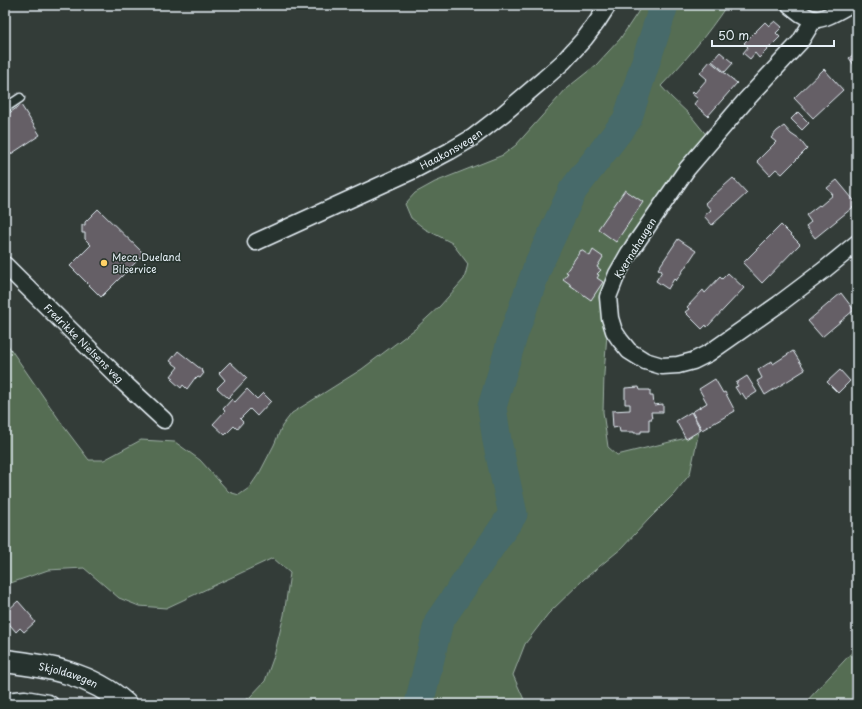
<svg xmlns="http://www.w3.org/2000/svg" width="862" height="709" viewBox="0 0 862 709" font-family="'Playpen Sans',sans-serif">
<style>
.green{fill:#546d52;stroke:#9eafa5}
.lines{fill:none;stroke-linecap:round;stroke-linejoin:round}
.river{stroke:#466a6a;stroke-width:29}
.building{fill:#655e66;stroke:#e8f1f8}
.lane-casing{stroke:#e8f1f8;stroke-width:11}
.street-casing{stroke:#e8f1f8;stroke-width:19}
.secondary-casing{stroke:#e8f1f8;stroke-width:25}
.lane{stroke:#26332d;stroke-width:8}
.street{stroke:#26332d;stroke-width:16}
.secondary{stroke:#26332d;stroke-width:22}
.poi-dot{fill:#ffd166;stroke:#26332d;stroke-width:1.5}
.labels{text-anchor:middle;stroke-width:3;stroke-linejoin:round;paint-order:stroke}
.street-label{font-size:10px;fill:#e8f1f8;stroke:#26332d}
.poi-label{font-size:10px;fill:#e8f1f8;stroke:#26332d;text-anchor:start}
</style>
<rect width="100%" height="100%" fill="#333c38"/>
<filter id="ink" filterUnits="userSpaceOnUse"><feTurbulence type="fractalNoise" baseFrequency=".025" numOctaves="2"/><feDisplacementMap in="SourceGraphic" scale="8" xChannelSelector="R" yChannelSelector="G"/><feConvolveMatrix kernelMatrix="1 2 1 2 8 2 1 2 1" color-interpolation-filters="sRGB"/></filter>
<g filter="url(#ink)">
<!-- green -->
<path class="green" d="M641,5H727C707,35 685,61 661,86L671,97L691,116L708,137L674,182L648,211L627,239L614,265L607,334L604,374L603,412L608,447L617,455L682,439L699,431L690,474L674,494L649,519L622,548L584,579L548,614L525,644L513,675L526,704H240L250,697L265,681L274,656L284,615L290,573L273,558L166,608L139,606L119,598L84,568L48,570L5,585V341L67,431L89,460H104L141,440L175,442L200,460L229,492L239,495L249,488L260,472L274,445L282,426L292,413L362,369L415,329L440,306L464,279L468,264L452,243L425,229L411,218L405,204L415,193L435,182L503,155L516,145L567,88L596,65L620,39L638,12Z
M857,647V704H804Z"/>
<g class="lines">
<!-- river -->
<path class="river" d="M419,704L439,621L513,514L497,441L492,407L513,336L539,263L573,190L627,120L664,5"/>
</g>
<!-- building -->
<path class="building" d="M775,21L782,27L776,33L780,37L759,58L755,53L750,59L743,53L748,47L744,43L765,22L769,26Z
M720,52L733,63L725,72L712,61Z
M857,52V69L849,58Z
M710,61L737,83L708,116L694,104L698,99L691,93L693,91L695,93L707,79L700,73Z
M824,69L843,90L813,118L794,98Z
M21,105L40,135L5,158V116Z
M798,112L809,123L802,130L791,119Z
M784,126L791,134L800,140L807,149L782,174L776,169L770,175L757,161L776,142L771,138L777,131Z
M733,178L747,193L712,225L704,216L711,210L705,203Z
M837,180L857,204L815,238L806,226L811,222L806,215L819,205L820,206L833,195L827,188Z
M625,190L643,202L616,242L598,229Z
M98,209L144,254L101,297L70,266L91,245L85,239V233H82V225H85V222Z
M781,225L800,244L762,283L743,263Z
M678,239L696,251L676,281L674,279L668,289L656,281L662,271L658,269Z
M581,250L590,256L593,250L603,257L597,267L601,270L597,274L599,275L597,278L603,282L591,300L570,285V284L563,279L568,273L566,272Z
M728,273L744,288L707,327L706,325L702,329L685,312L689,309L687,307L703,290L705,293L720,277L722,279Z
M841,293L854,310L822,337L808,321Z
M178,351L202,370L201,371L204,373L200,378L198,377L196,379L195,378L187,389L183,385L181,388L172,380L174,378L171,376L178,367L170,361Z
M793,351L805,370L765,395L757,381L762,378L758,370L772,361L773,364Z
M230,362L247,378L228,398L217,388L225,380L219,373Z
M840,370L850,381L838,393L827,382Z
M747,376L757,392L746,399L742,393L740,395L735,387L738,386L736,383Z
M715,379L723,393L725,392L735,411L702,430L692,412L707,403L699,389Z
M639,387L640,390H650V396H653L654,405L663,404V412H651L652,419H649V431H641V433H634V432H620L619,427L613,428L612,411L630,410V404H625V388Z
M247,389L257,399L263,393L271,401L257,416L250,409L240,419L243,422L237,429L234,426L225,435L213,424L225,411L223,409L232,399L235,402Z
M691,412L701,430L686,439L676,421Z
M18,601L32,617H31L35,622L24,632L20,628L16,632L5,619V613Z"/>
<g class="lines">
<defs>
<path id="lane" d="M5,108L20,98"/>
<g id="street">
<path d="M790,5C797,11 804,17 813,19C822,21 840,10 849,5"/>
<path d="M814,19L800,42L746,100L687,169L629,253L617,274L608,297L610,318L614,331L620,340L629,351L645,361L662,366L678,365L693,361L709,353L779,304L824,270L857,243"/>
<path id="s1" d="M256,242L414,170L450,151L472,138L503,114L544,79L563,62L585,38L597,22L608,5"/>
<path id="s2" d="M5,265L123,382L164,420"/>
<path d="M5,701L25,699L48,703L50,704"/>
</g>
<g id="secondary">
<path id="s3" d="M5,661C48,666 92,674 125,704"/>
</g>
</defs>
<!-- lane casing -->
<use href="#lane" class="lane-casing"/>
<!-- street casing -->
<use href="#street" class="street-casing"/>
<!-- secondary casing -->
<use href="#secondary" class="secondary-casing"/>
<!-- lane -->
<use href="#lane" class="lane"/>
<!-- street -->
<use href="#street" class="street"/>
<!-- secondary -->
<use href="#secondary" class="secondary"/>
</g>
</g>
<!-- markers -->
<circle class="poi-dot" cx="104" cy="263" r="4"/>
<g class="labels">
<!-- street labels -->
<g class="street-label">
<text dy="4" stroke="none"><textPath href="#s1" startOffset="216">Haakonsvegen</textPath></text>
<text transform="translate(635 248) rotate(-58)" y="4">Kvernahaugen</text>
<text dy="4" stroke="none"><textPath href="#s2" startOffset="111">Fredrikke Nielsens veg</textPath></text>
<text dy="4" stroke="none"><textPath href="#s3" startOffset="65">Skjoldavegen</textPath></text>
</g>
<!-- poi labels -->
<g class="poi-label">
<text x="112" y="261">Meca Dueland<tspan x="112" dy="12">Bilservice</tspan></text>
</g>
</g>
<!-- margin -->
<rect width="862" height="709" fill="none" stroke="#26332d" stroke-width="20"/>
<rect x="10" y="10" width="842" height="689" fill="none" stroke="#e8f1f8" stroke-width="1.5" filter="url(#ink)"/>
<!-- scale -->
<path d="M712 40v6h122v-6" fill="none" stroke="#e8f1f8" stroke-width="2"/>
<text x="718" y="40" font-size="12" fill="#e8f1f8" stroke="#26332d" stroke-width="3" paint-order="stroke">50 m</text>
</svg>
